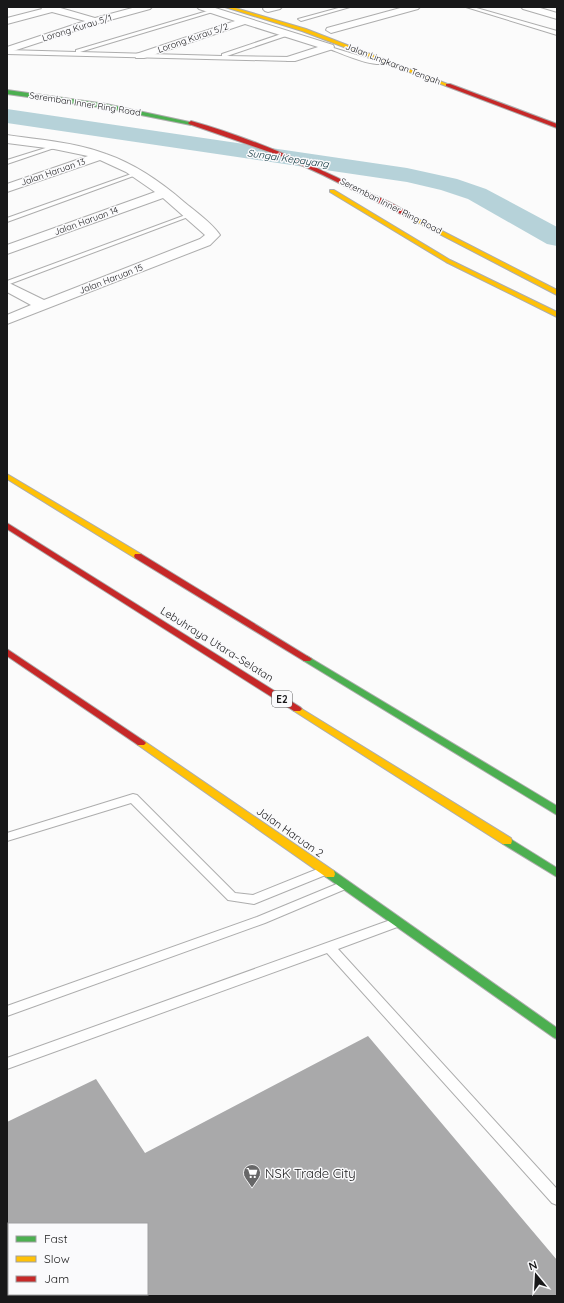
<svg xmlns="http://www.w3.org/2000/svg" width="564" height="1303" viewBox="0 0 564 1303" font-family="Quicksand,sans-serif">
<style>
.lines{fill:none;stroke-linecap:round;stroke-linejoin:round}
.river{fill:#b6d2d9;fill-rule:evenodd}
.building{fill:#a9a9aa}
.lane-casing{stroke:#adadad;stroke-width:2}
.street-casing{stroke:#adadad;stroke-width:2}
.fast-casing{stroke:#adadad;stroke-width:2}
.slow-casing{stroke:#adadad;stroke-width:2}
.jam-casing{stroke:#adadad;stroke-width:2}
.lane{fill:#fefefe;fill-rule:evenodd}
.street{fill:#fefefe;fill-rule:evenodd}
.fast{fill:#4caf50;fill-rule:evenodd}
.slow{fill:#ffc107;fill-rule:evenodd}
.jam{fill:#c62828;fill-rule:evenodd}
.labels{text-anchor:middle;stroke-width:3;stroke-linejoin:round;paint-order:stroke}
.far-street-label{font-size:9px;fill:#181819;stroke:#fafafc}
.far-water-label{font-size:10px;font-style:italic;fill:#083038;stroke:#fafafc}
.shield{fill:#fafafc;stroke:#5c5c5d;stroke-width:1}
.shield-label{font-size:10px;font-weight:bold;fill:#181819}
.street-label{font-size:11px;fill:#181819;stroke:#fafafc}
.near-poi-label{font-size:13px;fill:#181819;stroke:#fafafc;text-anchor:start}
</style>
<rect width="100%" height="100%" fill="#fbfbfb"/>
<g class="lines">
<!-- river -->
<path class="river" d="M7,109L407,168L457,179L486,189L557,227V246L547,244L468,199L441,190L407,182L7,123Z"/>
</g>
<!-- building -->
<path class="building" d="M368,1036L557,1260V1296H147V1224H7V1122L96,1079L145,1153Z"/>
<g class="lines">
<defs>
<path id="lane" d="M342,7H350L301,21L298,19Z
M466,7H473L557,31V35Z
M214,9L216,11L80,52L222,56V54L287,32L289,33V35L227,56L291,57L294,59L291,61L7,54V50L76,52V50Z
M327,46L373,60H386L389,62C376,70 341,53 327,48Z
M55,145L60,146L7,164V160Z
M134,173L139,174L7,222V218Z
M191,213L196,214L7,285V281Z
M133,794L137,795L235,893L253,895L320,868L324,867L328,868L330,871L328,874L254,904L228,900L131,803L7,841V833Z
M344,881L348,882L350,885L348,888L265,923L7,1016V1006L257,917Z
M396,918L400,920L402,923L400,926L338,949L557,1189V1205L552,1203L327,953L7,1069V1058Z"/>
<path id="street" d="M41,7H57L95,18L136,7H152L150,9L99,23L7,53V47L85,21L52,12L7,24V18L42,9Z
M197,7H212L333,45L334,47L333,49L295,61H287L286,59L287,57L318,47L245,24L144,58H136L135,56L136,54L235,21L199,9Z
M264,7H282L280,9L268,12L265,11L263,9Z
M404,7H420L418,9L331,33L326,30L327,28Z
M521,7H537L557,13V19L523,9Z
M7,135C40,140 75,142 106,154C135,164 161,182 184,202C196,212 211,222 220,235L210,245L7,324V315L31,305L7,292V282L44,300L200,239L205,235L163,198L7,254V245L155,192L126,172L100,160L7,192V184L88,156L54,149L7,143Z"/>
<path id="fast" d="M7,90L106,104L194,123L191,125L106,108L7,94Z
M307,656L557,806V815L304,661L302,659Z
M507,837L557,868V877L503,844L502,841L503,838Z
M330,870L334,871L557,1028V1039L553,1037L326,877L325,874L326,871Z"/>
<path id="slow" d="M225,7H232L306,29L450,85L446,86L302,31Z
M330,190H334L450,260L557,312V317L446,262L330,192Z
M407,213L557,290V295L405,216V214Z
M7,474L141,554L142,556L138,558H135L7,479Z
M297,706L511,838L512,841L511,844H503L294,711L292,709Z
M141,740L144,741L334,871L335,874L334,877H326L138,745L136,743L138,741Z"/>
<path id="jam" d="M446,84H450L557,124V128L446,86Z
M191,121C251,138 309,163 364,191C378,197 399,205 410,215L405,216L323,175L281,156L189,124L188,123Z
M7,523L300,707L302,709L300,711H294L7,529Z
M135,554H141L312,659L310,661H304L135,558L134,556Z
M7,649L144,741L146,743L144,745H138L7,656Z"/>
</defs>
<!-- lane casing -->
<use href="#lane" class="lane-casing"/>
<!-- street casing -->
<use href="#street" class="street-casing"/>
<!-- fast casing -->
<use href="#fast" class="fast-casing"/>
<!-- slow casing -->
<use href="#slow" class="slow-casing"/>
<!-- jam casing -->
<use href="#jam" class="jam-casing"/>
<!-- lane -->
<use href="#lane" class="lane"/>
<!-- street -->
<use href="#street" class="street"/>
<!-- fast -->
<use href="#fast" class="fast"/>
<!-- slow -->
<use href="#slow" class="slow"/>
<!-- jam -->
<use href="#jam" class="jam"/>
</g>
<!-- icons -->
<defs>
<symbol id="supermarket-pin" viewBox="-11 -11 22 30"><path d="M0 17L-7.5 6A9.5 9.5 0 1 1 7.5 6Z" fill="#676768" stroke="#fafafc"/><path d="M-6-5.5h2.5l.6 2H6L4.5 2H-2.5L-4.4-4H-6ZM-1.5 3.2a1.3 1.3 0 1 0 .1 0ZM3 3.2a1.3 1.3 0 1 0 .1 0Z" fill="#fff"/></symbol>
</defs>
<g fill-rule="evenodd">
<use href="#supermarket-pin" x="242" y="1163" width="20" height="27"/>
</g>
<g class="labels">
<!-- far-street labels -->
<g class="far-street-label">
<text transform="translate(77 28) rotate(-17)" y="3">Lorong Kurau 5/1</text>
<text transform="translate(193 38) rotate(-19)" y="3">Lorong Kurau 5/2</text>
<text transform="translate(393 64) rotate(21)" y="3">Jalan Lingkaran Tengah</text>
<text transform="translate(85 104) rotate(9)" y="3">Seremban Inner Ring Road</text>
<text transform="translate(53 172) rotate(-19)" y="3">Jalan Haruan 13</text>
<text transform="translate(391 206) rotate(27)" y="3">Seremban Inner Ring Road</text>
<text transform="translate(86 221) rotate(-20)" y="3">Jalan Haruan 14</text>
<text transform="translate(111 279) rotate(-21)" y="3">Jalan Haruan 15</text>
</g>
<!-- far-water labels -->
<g class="far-water-label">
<text transform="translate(288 158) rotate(8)" y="4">Sungai Kepayang</text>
</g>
<!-- shield labels -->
<rect class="shield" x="272" y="691" width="20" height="16" rx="3"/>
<g class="shield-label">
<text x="282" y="703">E2</text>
</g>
<!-- street labels -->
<g class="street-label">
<text transform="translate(217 644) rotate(32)" y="4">Lebuhraya Utara–Selatan</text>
<text transform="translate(290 832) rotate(35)" y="4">Jalan Haruan 2</text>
</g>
<!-- near-poi labels -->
<g class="near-poi-label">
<text x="265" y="1178">NSK Trade City</text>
</g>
</g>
<!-- border -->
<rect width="564" height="1303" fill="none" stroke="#181819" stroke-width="16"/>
<!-- legend -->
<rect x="8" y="1223" width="140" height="72" fill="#fafafc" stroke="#a0a0a1"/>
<rect x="16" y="1236" width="20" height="6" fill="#4caf50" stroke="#a0a0a1"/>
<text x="44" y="1243" font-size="12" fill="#181819">Fast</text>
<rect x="16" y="1256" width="20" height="6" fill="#ffc107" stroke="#a0a0a1"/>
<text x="44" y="1263" font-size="12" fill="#181819">Slow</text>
<rect x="16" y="1276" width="20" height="6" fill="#c62828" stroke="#a0a0a1"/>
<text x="44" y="1283" font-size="12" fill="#181819">Jam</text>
<!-- north arrow -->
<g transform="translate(536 1275) rotate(342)" stroke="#fafafc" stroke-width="3" paint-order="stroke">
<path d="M0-3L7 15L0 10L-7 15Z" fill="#181819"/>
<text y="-6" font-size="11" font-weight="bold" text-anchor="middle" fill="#181819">N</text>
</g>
</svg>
